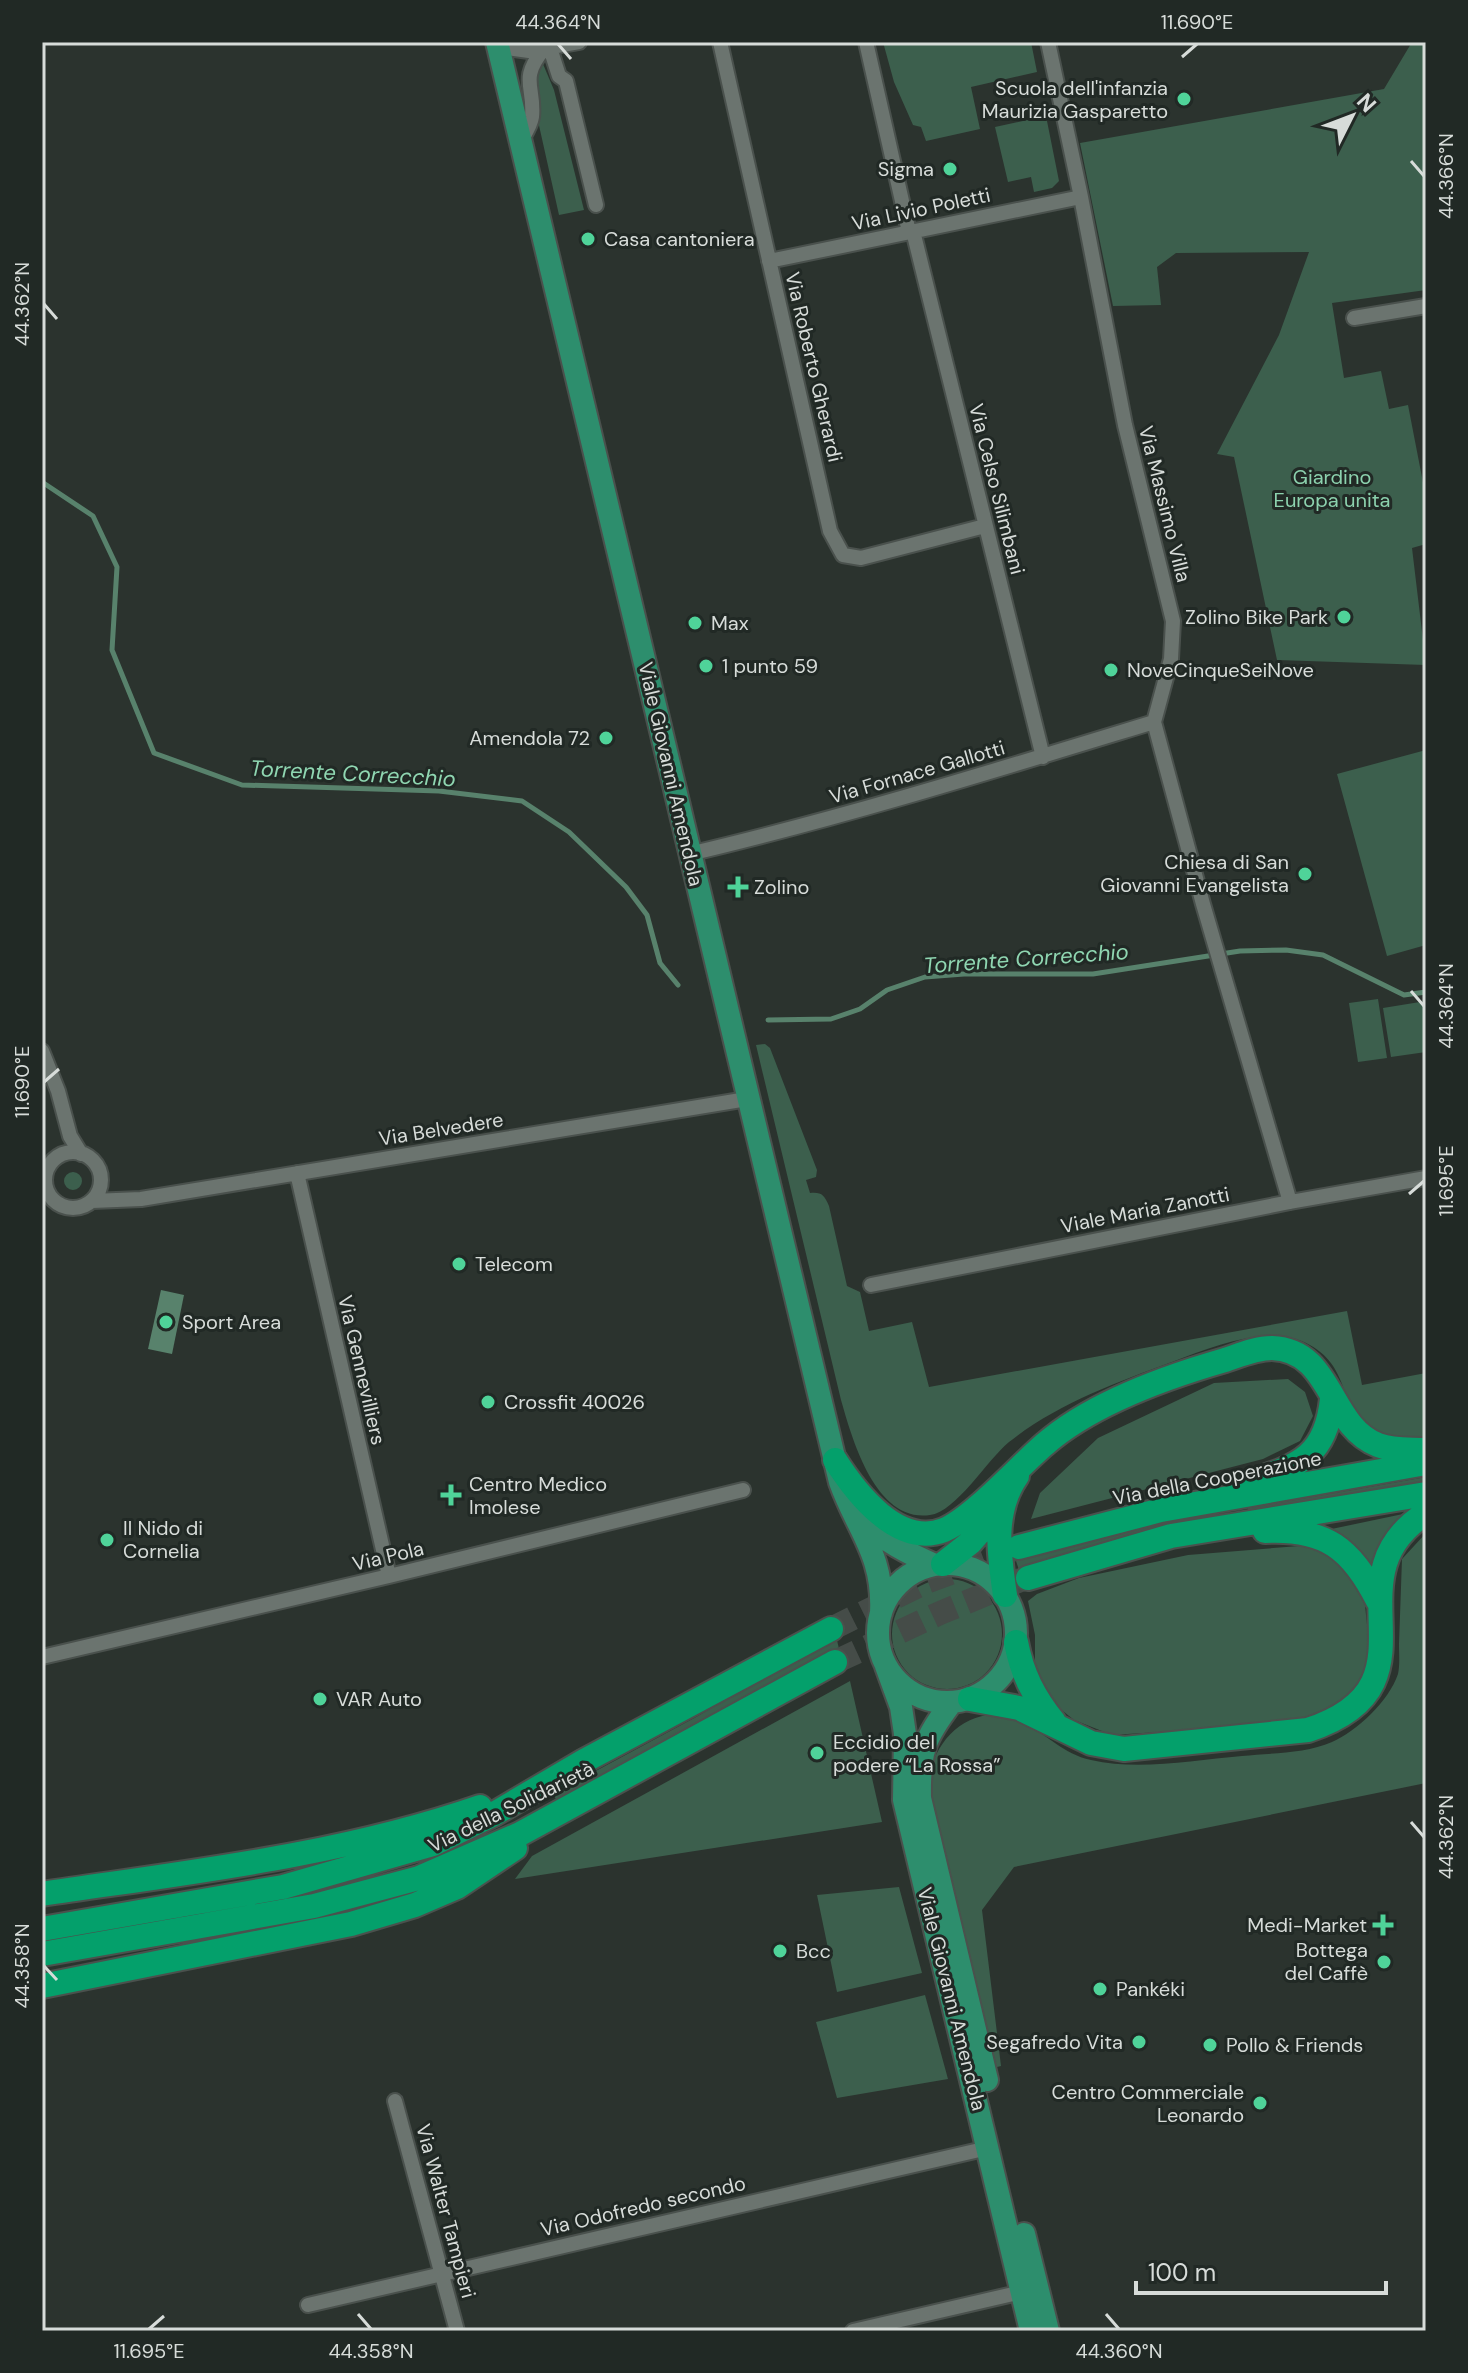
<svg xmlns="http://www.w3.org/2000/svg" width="1468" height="2373" viewBox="0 0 1468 2373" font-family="'DM Sans',sans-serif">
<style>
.green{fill:#3c5f4d}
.water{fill:#58826c}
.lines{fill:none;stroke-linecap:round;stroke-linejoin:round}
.stream{stroke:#58826c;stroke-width:5}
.highway-tunnel{stroke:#454c48;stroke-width:24;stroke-dasharray:24 12;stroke-linecap:butt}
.street-casing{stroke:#4a514d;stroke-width:18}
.primary-casing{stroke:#4a514d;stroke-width:26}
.highway-casing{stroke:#4a514d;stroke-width:28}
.street{stroke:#6b746f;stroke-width:14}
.primary{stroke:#2d8e6d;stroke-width:22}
.highway{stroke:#04a06b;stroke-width:24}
.ticks{fill:none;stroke:#d7dcd9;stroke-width:3}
.poi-dot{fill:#4fd399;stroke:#212925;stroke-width:3}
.labels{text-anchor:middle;stroke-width:6;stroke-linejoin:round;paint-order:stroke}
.poi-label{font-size:20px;fill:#d7dcd9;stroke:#212925;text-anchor:start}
.street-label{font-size:20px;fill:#d7dcd9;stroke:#212925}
.park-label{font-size:20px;fill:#8cd2ae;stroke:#212925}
.water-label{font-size:22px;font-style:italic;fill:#8fd6b1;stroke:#212925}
.neatline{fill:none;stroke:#d7dcd9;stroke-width:3}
.ticks-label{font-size:20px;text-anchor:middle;fill:#d7dcd9}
</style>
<rect width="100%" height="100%" fill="#2b332e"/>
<!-- green -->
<path class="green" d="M883,42H1031L1037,72L971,87L980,129L926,141L921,127L913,125L894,82Z
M1412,42H1426V290L1332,303L1344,378L1381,371L1389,409L1408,405L1426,498V544L1412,548L1426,665L1277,660L1234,457L1217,454L1279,335L1309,252L1176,253L1157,267L1161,305L1113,306L1080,143L1384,89Z
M543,64L554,90L584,210L559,215L534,103L537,69Z
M1046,116L1059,181L1052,188L1034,192L1031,177L1008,182L995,127Z
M1426,750V945L1387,956L1337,774Z
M1378,999L1387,1058L1358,1062L1349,1003Z
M1426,1001V1052L1391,1057L1383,1008Z
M765,1044L770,1048L817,1170L816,1177L806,1180L810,1193C822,1192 824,1195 829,1206L847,1286L860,1292L869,1331L912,1322L929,1387L1347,1311L1362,1385L1426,1373V1440C1409,1440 1388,1443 1373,1432C1336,1408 1353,1366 1306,1343C1296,1338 1283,1335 1271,1335C1237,1337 1203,1350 1172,1362C1115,1383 1057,1404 1009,1442C987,1460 956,1512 930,1515C875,1523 852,1438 841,1400L756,1045Z
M64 1181a9 9 0 1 1 18 0a9 9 0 1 1-18 0Z
M1288,1379L1305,1392L1313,1416L1300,1441L1263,1459L1031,1519L1040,1493L1098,1438L1214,1383Z
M1426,1477V1485L1249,1515L1248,1508Z
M1403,1514L1383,1545L1373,1574L1322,1531Z
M1161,1521L1163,1532L1044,1560L1019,1570L1016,1561L1040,1550Z
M1426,1533V1783L1014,1867L982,1910L1001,2066L993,2068L928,1782C934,1736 975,1699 1022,1722C1047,1734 1063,1754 1091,1760C1139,1771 1193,1760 1242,1756C1270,1753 1305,1754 1332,1742C1357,1731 1389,1701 1398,1674C1400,1665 1399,1653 1399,1644C1400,1615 1401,1587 1402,1559Z
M1299,1546L1325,1551L1347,1569L1365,1605L1371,1663L1361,1682L1341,1702L1311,1717L1238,1727L1112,1735L1074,1720L1048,1699L1035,1682V1635L1028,1601L1037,1594L1079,1578L1188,1555Z
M892 1634a55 55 0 1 1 110 0a55 55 0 1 1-110 0Z
M836,1636L840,1653L558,1803L553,1794L696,1717Z
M850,1681L882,1822L515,1879L532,1856Z
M899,1887L922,1973L837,1992L817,1895Z
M925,1995L948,2079L837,2098L816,2022Z"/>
<!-- water -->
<path class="water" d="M161,1290L184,1295L172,1354L148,1349Z"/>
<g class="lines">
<!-- stream -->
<path class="stream" d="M42,482L93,516L117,567L112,650L154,753L242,785L439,791L522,801L569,832L626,887L647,915L660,963L678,985
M768,1020L831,1019L860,1009L887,990L925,977L964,974H1093L1240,951L1286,950L1323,955L1404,995L1426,992"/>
<!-- highway-tunnel -->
<path class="highway-tunnel" d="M831,1629L926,1582L1017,1548
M835,1662L940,1613L1023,1579"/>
<defs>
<path id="street" d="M720,42L830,531L843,555L861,558L985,526
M866,42L909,232
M1048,42L1081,197L1125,425L1173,621L1171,659L1154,722L1203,904L1290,1202
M499,47L529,51L579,42
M550,48L559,76L566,81L596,205
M521,141C525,134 531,125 532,117C535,86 519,80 543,50
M913,231L1043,757
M769,261L1081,197
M1354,318L1426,306
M689,854C846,817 1000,769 1154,722
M42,1051L58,1091L70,1136L81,1154
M45 1180a28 28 0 1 1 56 0a28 28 0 1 1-56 0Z
M297,1173L389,1576
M92,1201L141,1199L747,1099
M871,1285L1290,1202L1426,1178
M42,1657L389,1576L743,1490
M395,2101L457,2331
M308,2305L988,2148
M853,2331L1022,2292"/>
<path id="primary" d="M497,42L840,1482C858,1532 884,1555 881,1613
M862,1521C885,1541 907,1553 935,1565
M878 1633a69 69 0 1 1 138 0a69 69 0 1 1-138 0Z
M886,1666L901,1707L905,1734L904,1800L1031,2331
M952,1702C924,1738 919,1752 920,1798L987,2080
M1024,2234L1048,2331"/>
<path id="highway" d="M835,1460C856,1493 898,1548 944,1530C973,1518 1019,1466 1045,1444C1092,1403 1166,1377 1225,1360C1240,1355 1256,1348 1272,1348C1333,1350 1328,1426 1378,1445C1393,1451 1410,1449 1426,1450
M1252,1481C1301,1465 1326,1455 1332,1399
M1265,1531C1326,1528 1352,1549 1378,1601
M1019,1547L1161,1510L1426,1463
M943,1564L971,1542L1003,1505
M1028,1578L1171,1536L1426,1494
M1005,1595C999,1554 992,1512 1017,1476
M1016,1642C1022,1674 1034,1697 1054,1722
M970,1699L1019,1708L1091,1743L1124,1749L1308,1730C1448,1684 1323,1579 1426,1513
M42,1894C189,1872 338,1856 480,1807
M42,1929L283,1887L433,1844L494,1814L584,1761L831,1629
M42,1954L314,1906L419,1878L520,1834L835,1662
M42,1986L351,1924L415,1905L457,1887L515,1848"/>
</defs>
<!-- street casing -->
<use href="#street" class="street-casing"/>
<!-- primary casing -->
<use href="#primary" class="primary-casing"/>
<!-- highway casing -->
<use href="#highway" class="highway-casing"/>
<!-- street -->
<use href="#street" class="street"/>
<!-- primary -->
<use href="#primary" class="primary"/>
<!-- highway -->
<use href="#highway" class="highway"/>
</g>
<!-- ticks -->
<path class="ticks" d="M558,44L571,59M1182,57L1197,44M1411,161L1424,176M44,304L57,319M1411,991L1424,1006M44,1082L59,1069M1409,1194L1424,1181M1411,1822L1424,1837M44,1966L57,1980M358,2314L371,2329M1106,2314L1119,2329M149,2329L164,2316"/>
<!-- markers -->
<g class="poi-dot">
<circle cx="1184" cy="99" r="8"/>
<circle cx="950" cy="169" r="8"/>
<circle cx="588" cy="239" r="8"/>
<circle cx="1344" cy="617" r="8"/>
<circle cx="695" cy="623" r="8"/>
<circle cx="706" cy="666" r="8"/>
<circle cx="1111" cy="670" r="8"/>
<circle cx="606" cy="738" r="8"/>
<circle cx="1305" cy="874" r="8"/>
<path d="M734 875h8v8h8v8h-8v8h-8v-8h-8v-8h8z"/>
<circle cx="459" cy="1264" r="8"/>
<circle cx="166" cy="1322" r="8"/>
<circle cx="488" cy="1402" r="8"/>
<path d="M447 1483h8v8h8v8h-8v8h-8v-8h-8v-8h8z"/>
<circle cx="107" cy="1540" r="8"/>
<circle cx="320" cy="1699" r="8"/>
<circle cx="817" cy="1753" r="8"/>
<path d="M1379 1913h8v8h8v8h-8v8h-8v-8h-8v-8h8z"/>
<circle cx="780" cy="1951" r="8"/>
<circle cx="1384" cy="1962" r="8"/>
<circle cx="1100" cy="1989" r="8"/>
<circle cx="1139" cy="2042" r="8"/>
<circle cx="1210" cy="2045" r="8"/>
<circle cx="1260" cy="2103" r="8"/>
</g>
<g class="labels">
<!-- poi labels -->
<g class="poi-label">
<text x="1168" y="95" text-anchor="end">Scuola dell'infanzia<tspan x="1168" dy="23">Maurizia Gasparetto</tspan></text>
<text x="934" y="176" text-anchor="end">Sigma</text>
<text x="604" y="246">Casa cantoniera</text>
<text x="1328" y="624" text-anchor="end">Zolino Bike Park</text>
<text x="711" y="630">Max</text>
<text x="722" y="673">1 punto 59</text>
<text x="1127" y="677">NoveCinqueSeiNove</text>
<text x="590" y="745" text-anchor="end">Amendola 72</text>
<text x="1289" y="869" text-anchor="end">Chiesa di San<tspan x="1289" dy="23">Giovanni Evangelista</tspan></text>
<text x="754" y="894">Zolino</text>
<text x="475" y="1271">Telecom</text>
<text x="182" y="1329">Sport Area</text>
<text x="504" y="1409">Crossfit 40026</text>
<text x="469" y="1491">Centro Medico<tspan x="469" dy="23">Imolese</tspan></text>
<text x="123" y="1535">Il Nido di<tspan x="123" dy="23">Cornelia</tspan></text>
<text x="336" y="1706">VAR Auto</text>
<text x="833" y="1749">Eccidio del<tspan x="833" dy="23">podere “La Rossa”</tspan></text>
<text x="1367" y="1932" text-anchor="end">Medi-Market</text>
<text x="1368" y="1957" text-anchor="end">Bottega<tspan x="1368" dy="23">del Caffè</tspan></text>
<text x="796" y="1958">Bcc</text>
<text x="1116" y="1996">Pankéki</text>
<text x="1123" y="2049" text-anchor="end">Segafredo Vita</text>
<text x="1226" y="2052">Pollo &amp; Friends</text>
<text x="1244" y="2099" text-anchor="end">Centro Commerciale<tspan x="1244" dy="23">Leonardo</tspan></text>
</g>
<!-- street labels -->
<g class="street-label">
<text transform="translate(921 209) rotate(-12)" y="7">Via Livio Poletti</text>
<text transform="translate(814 367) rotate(77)" y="7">Via Roberto Gherardi</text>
<text transform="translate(997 489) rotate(76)" y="7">Via Celso Silimbani</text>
<text transform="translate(1165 504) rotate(76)" y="7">Via Massimo Villa</text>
<text transform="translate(917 772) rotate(-16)" y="7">Via Fornace Gallotti</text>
<text transform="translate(671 774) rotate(77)" y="7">Viale Giovanni Amendola</text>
<text transform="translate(441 1129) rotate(-9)" y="7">Via Belvedere</text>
<text transform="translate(1145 1210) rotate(-11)" y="7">Viale Maria Zanotti</text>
<text transform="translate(362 1370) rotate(77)" y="7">Via Gennevilliers</text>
<text transform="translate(1217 1478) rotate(-11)" y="7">Via della Cooperazione</text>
<text transform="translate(388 1556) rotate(-13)" y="7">Via Pola</text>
<text transform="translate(511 1807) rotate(-26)" y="7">Via della Solidarietà</text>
<text transform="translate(952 1999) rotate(76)" y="7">Viale Giovanni Amendola</text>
<text transform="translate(643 2206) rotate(-13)" y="7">Via Odofredo secondo</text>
<text transform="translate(446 2211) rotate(75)" y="7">Via Walter Tampieri</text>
</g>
<!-- park labels -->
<g class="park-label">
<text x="1332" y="484">Giardino<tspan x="1332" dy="23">Europa unita</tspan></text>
</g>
<!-- water labels -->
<g class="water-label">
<text transform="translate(353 773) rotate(3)" y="8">Torrente Correcchio</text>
<text transform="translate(1026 958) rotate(-4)" y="8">Torrente Correcchio</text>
</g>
</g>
<!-- border -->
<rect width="1468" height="2373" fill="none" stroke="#212925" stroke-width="88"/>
<!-- north arrow -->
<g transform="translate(1352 116) rotate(48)" stroke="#212925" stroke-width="6" paint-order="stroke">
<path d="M0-6L14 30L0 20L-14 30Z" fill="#d7dcd9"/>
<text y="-12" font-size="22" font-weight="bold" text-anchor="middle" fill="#d7dcd9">N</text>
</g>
<!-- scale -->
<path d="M1136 2281v12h250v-12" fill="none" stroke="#d7dcd9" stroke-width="4"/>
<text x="1148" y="2281" font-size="24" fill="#d7dcd9" stroke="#212925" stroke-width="6" paint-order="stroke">100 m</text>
<rect x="44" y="44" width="1380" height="2285" class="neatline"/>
<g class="ticks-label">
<text x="558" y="29">44.364°N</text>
<text x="1197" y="29">11.690°E</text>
<text transform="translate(1446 176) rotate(-90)" y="7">44.366°N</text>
<text transform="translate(22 304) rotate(-90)" y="7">44.362°N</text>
<text transform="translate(1446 1006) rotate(-90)" y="7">44.364°N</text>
<text transform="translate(22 1082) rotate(-90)" y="7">11.690°E</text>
<text transform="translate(1446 1181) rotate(-90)" y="7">11.695°E</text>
<text transform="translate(1446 1837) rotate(-90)" y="7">44.362°N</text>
<text transform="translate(22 1966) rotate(-90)" y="7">44.358°N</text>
<text x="149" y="2358">11.695°E</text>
<text x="371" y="2358">44.358°N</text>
<text x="1119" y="2358">44.360°N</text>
</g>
</svg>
